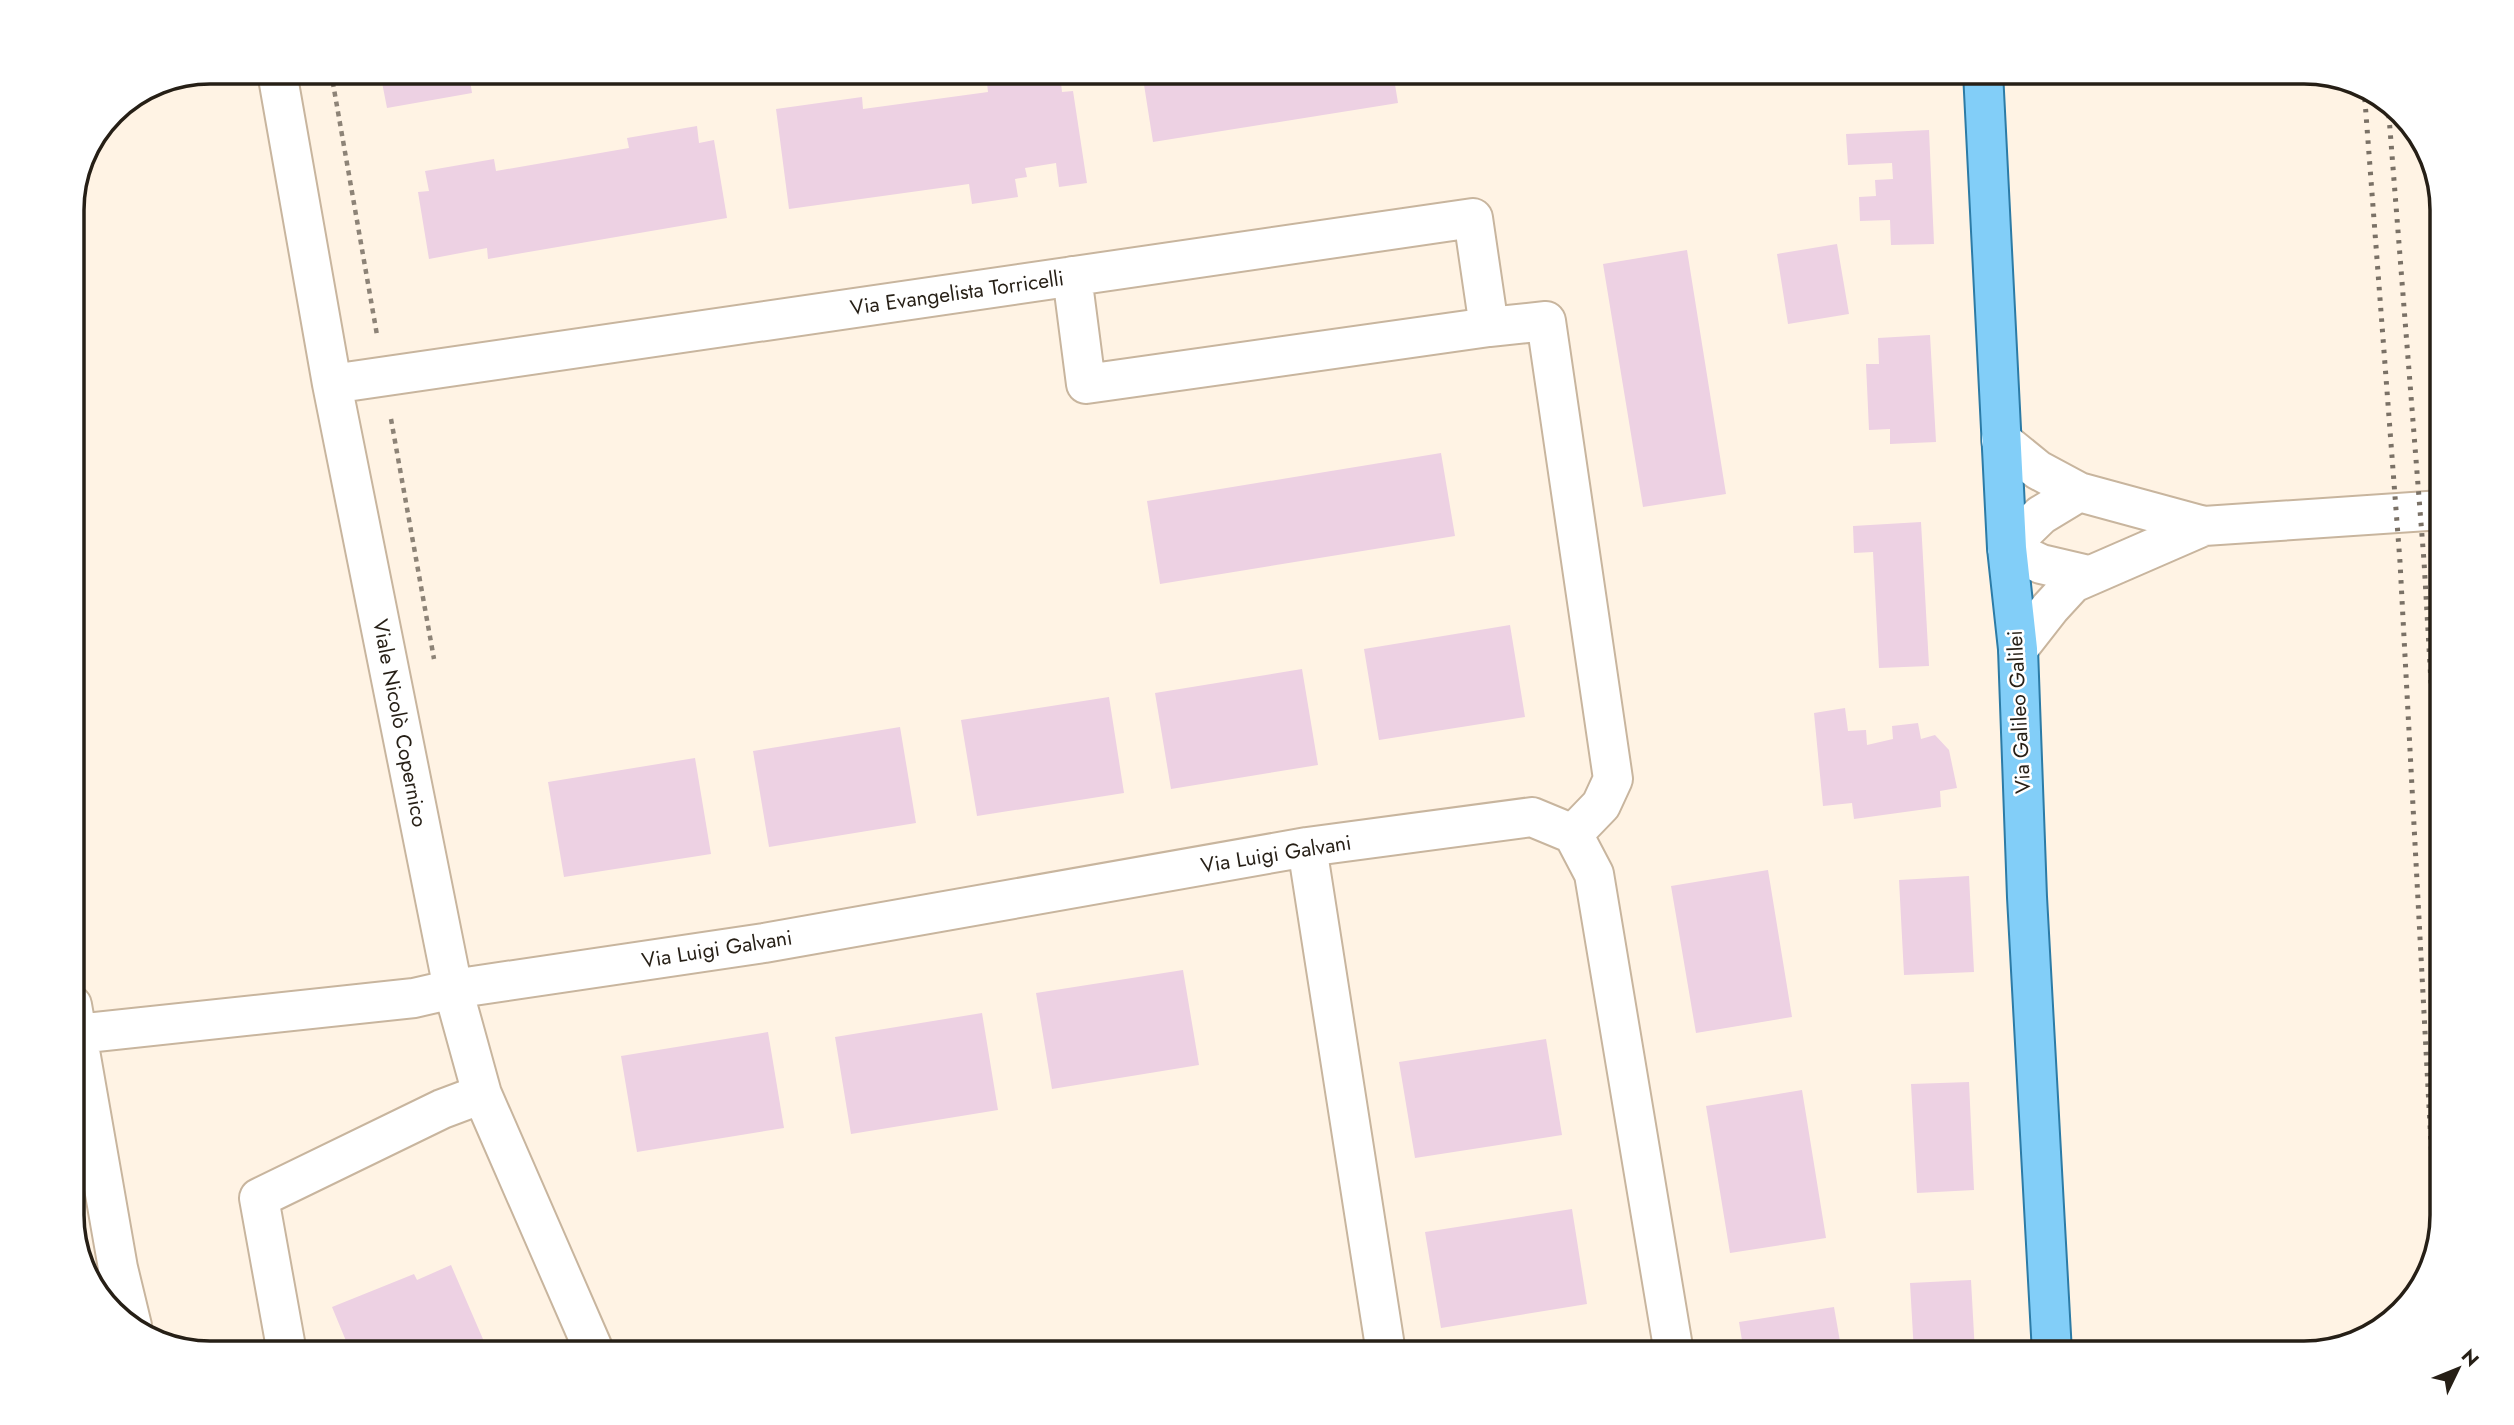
<svg xmlns="http://www.w3.org/2000/svg" width="2514" height="1425" viewBox="0 0 2514 1425" font-family="Jost,sans-serif">
<style>
.building{fill:#edd1e3}
.lines{fill:none;stroke-linecap:round;stroke-linejoin:round}
.minor-casing{stroke:#c8b59e;stroke-width:42}
.major-casing{stroke:#2c7ba6;stroke-width:42}
.path{stroke:#8d8377;stroke-width:4.5;stroke-dasharray:5 5;stroke-linecap:butt}
.minor{stroke:#fff;stroke-width:38}
.major{stroke:#82cef8;stroke-width:38}
.rail{stroke:#7a7166;stroke-width:5;stroke-dasharray:3.5 7;stroke-linecap:butt}
.labels{text-anchor:middle;stroke-width:5;stroke-linejoin:round;paint-order:stroke}
.street-label{font-size:21px;fill:#261f16;stroke:#fff}
.rim{fill:none;stroke:#261f16;stroke-width:3.5}
</style>
<rect width="100%" height="100%" fill="#fff3e4"/>
<!-- building -->
<path class="building" d="M380,72H509V73L470,80L472,93L387,108Z
M530,72H602V73L533,85Z
M1142,72H1393L1398,103L1153,142Z
M1060,73L1062,92L1073,91L1087,183L1059,187L1056,163L1025,168L1027,177L1015,179L1018,197L972,204L969,184L789,209L776,109L862,97L863,109L988,92L987,83Z
M697,126L699,143L714,140L727,218L488,259L487,248L429,259L418,192L429,191L425,171L494,159L496,171L629,148L627,138Z
M1929,130L1934,244L1891,245L1890,220L1860,221L1859,197L1876,196L1875,180L1893,179L1892,163L1848,165L1846,134Z
M1837,244L1849,314L1788,324L1777,254Z
M1687,250L1726,494L1643,507L1603,264Z
M1930,335L1936,442L1890,444V429L1869,430L1866,364H1879L1878,338Z
M1441,453L1455,536L1160,584L1147,501Z
M1921,522L1929,666L1879,668L1873,552L1854,553L1853,526Z
M1510,625L1525,717L1379,740L1364,649Z
M1302,669L1318,765L1171,789L1155,693Z
M1109,697L1124,793L977,816L961,720Z
M1845,708L1848,731L1866,730L1867,745L1893,739L1892,726L1918,723L1921,739L1935,735L1949,750L1957,788L1940,791L1941,807L1854,819L1852,803L1823,806L1814,713Z
M900,727L916,823L769,847L753,751Z
M695,758L711,854L564,877L548,782Z
M1768,870L1792,1017L1696,1033L1671,886Z
M1969,876L1974,972L1904,975L1899,880Z
M1183,970L1199,1065L1052,1089L1036,993Z
M982,1013L998,1110L851,1134L835,1037Z
M768,1032L784,1128L637,1152L621,1056Z
M1546,1039L1562,1135L1415,1158L1399,1062Z
M1969,1082L1974,1190L1917,1193L1911,1084Z
M1802,1090L1826,1238L1730,1253L1706,1106Z
M1572,1209L1587,1304L1441,1328L1425,1232Z
M451,1265L489,1353H351L332,1307L414,1274L417,1280Z
M1971,1280L1975,1353H1914L1910,1283Z
M1834,1307L1842,1353H1744L1739,1322Z"/>
<g class="lines">
<defs>
<path id="minor" d="M277,72L332,384L453,989L482,1094L595,1353
M1072,276L1086,384L1489,327L1546,321L1613,779L1601,805L1573,834
M332,384L1473,218L1489,327
M2001,440L2038,470L2079,492L2204,526
M2079,492L2041,515L2007,548L2041,564L2088,575
M2018,649L2050,608L2073,583L2204,526L2442,510
M1307,847L1386,1353
M72,1005L118,1268L132,1326
M77,1034L414,998L453,989L764,943L1307,847L1532,817L1573,834L1594,874L1674,1353
M287,1353L259,1198L442,1109L482,1094"/>
<path id="major" d="M1983,72L2007,548L2018,649L2027,897L2052,1353"/>
</defs>
<!-- minor casing -->
<use href="#minor" class="minor-casing"/>
<!-- major casing -->
<use href="#major" class="major-casing"/>
<!-- path -->
<path class="path" d="M331,72L377,335
M391,419L434,659"/>
<!-- minor -->
<use href="#minor" class="minor"/>
<!-- major -->
<use href="#major" class="major"/>
<!-- rail -->
<path class="rail" d="M2364,88L2400,562L2436,1238
M2388,104L2424,561L2442,873"/>
</g>
<g class="labels">
<!-- street labels -->
<g class="street-label">
<text transform="translate(957 293) rotate(-8)" y="7">Via Evangelista Torricelli</text>
<text transform="translate(2019 712) rotate(-93)" y="7">Via Galileo Galilei</text>
<text transform="translate(400 723) rotate(79)" y="7">Viale Nicolò Copernico</text>
<text transform="translate(1276 854) rotate(-9)" y="7">Via Luigi Galvani</text>
<text transform="translate(717 949) rotate(-9)" y="7">Via Luigi Galvani</text>
</g>
</g>
<!-- crop -->
<path d="M0 0H2514V1425H0ZM210 84H2304A126 126 0 0 1 2430 210V1215A126 126 0 0 1 2304 1341H210A126 126 0 0 1 84 1215V210A126 126 0 0 1 210 84Z" fill="#fff" fill-rule="evenodd"/>
<path class="rim" d="M210 84H2304A126 126 0 0 1 2430 210V1215A126 126 0 0 1 2304 1341H210A126 126 0 0 1 84 1215V210A126 126 0 0 1 210 84Z"/>
<!-- north arrow -->
<g transform="translate(2458 1369) rotate(47)" stroke="#ffffff" stroke-width="5" paint-order="stroke">
<path d="M0-5L12 26L0 18L-12 26Z" fill="#261f16"/>
<text y="-10" font-size="19" font-weight="bold" text-anchor="middle" fill="#261f16">N</text>
</g>
</svg>
